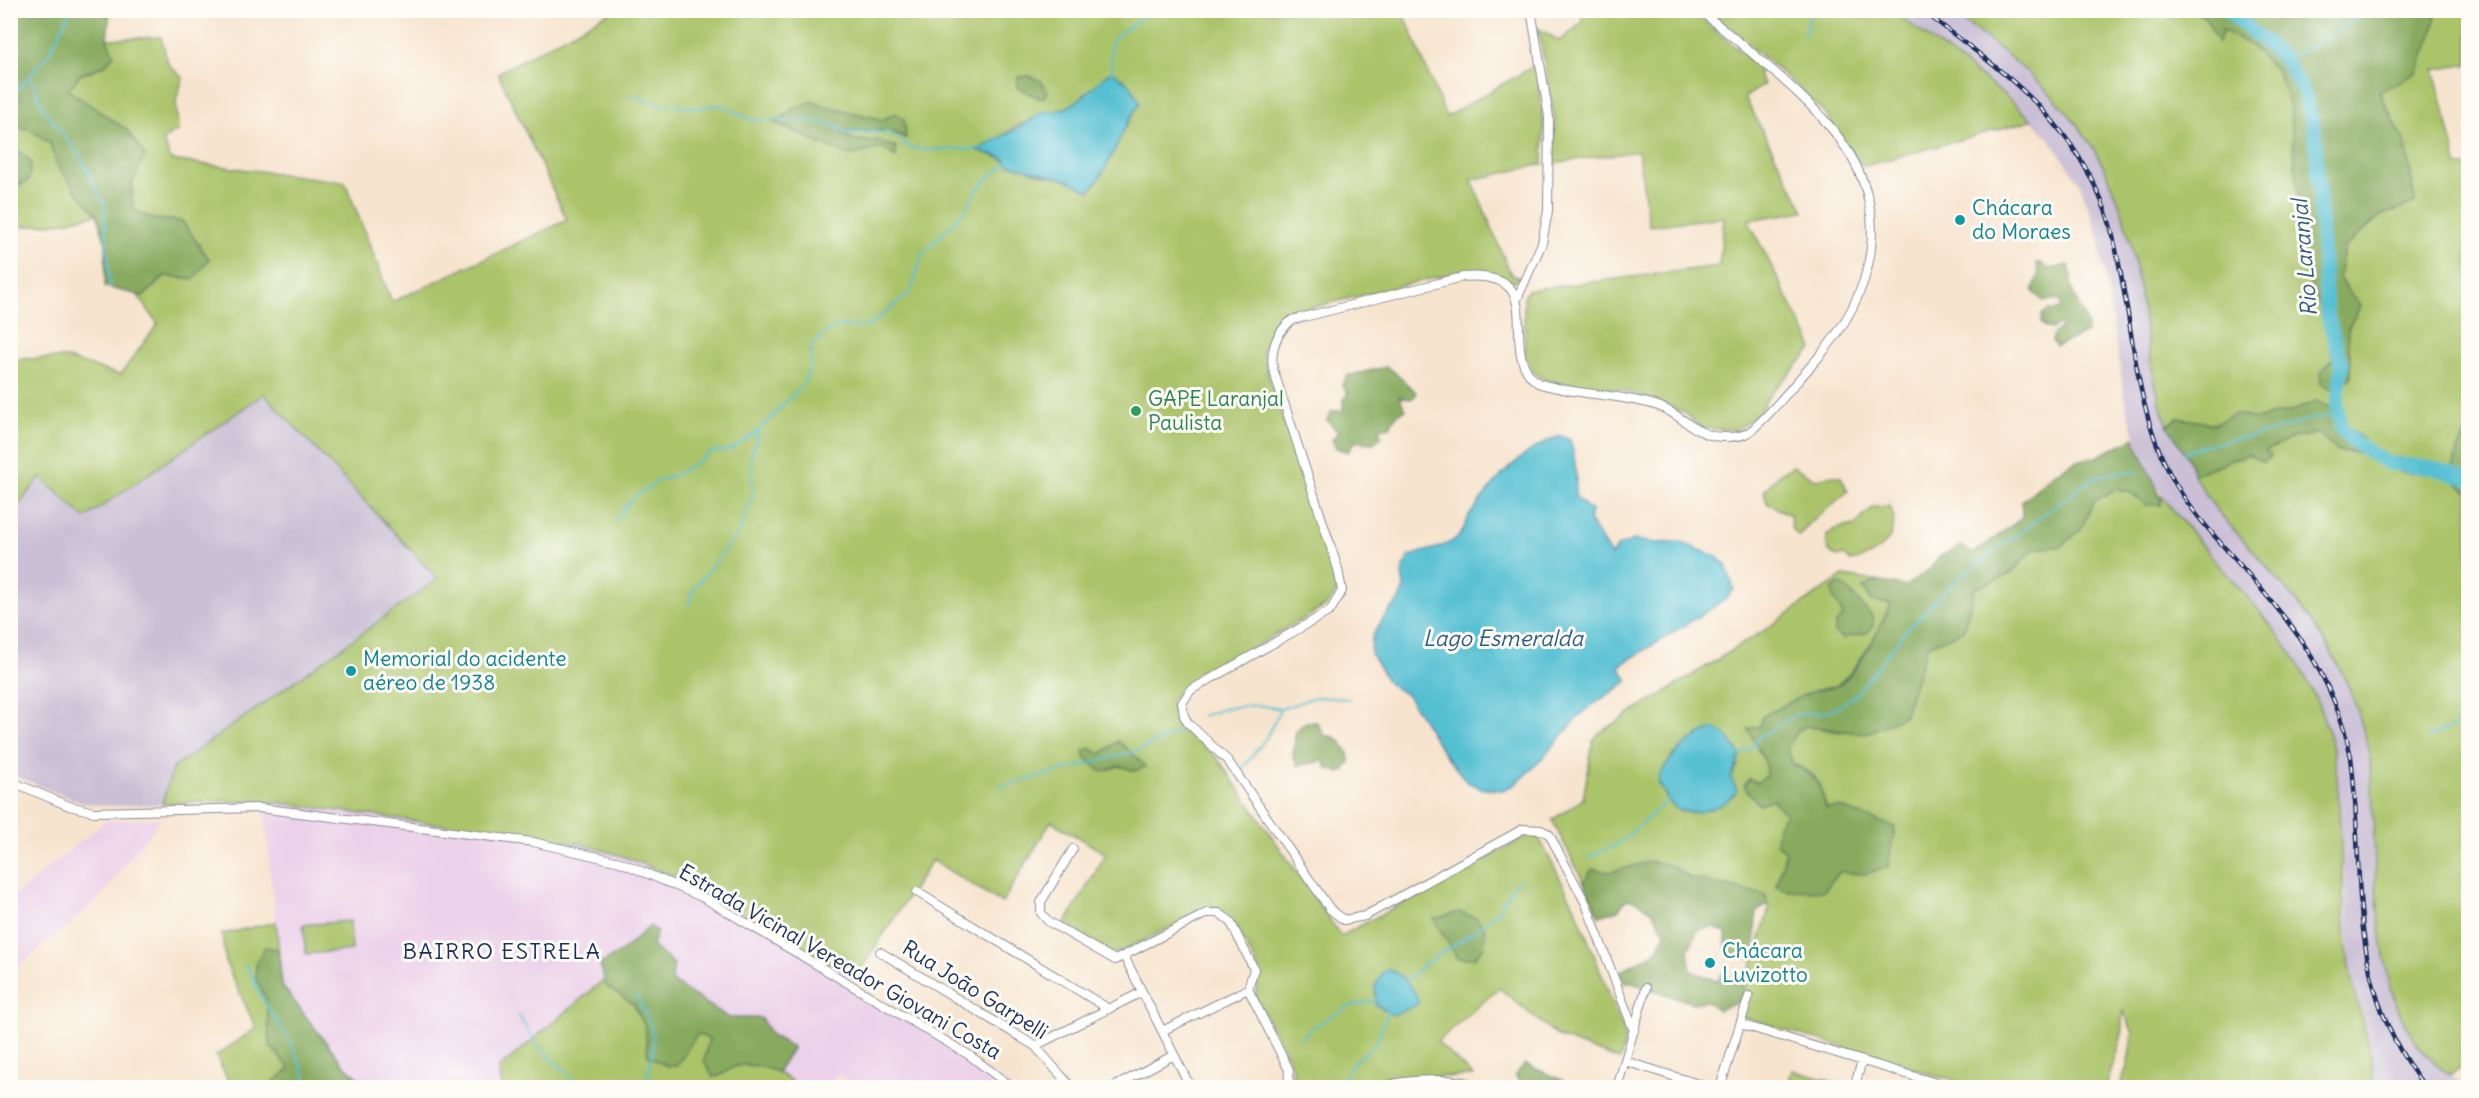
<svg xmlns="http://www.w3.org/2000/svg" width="2479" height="1098" viewBox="0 0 2479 1098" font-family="Delius,sans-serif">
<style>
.built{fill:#ecd1ea}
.industrial{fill:#cbbfd5}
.green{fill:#abc46a;stroke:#637a64;stroke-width:1.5;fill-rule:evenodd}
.forest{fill:#88aa5e;stroke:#526c5e;stroke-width:1.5}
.water{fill:#57c0d3;stroke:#397898;stroke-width:1.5}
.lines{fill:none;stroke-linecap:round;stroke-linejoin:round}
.stream{stroke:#57c0d3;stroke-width:2}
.river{stroke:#57c0d3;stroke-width:14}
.minor-casing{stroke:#898a96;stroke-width:10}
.minor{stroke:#fff;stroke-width:8}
.rail-casing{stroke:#1b2f5e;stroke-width:4.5}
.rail{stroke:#fdfcf7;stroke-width:2;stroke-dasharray:7;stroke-linecap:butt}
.culture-dot{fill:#0f9aa8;stroke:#fdfcf7;stroke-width:2}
.leisure-dot{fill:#2e9e5b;stroke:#fdfcf7;stroke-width:2}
.labels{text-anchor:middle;stroke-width:6;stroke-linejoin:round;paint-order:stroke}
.culture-label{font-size:21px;fill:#0d838f;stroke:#fdfcf7;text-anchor:start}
.leisure-label{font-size:21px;fill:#27864d;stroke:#fdfcf7;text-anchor:start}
.street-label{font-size:21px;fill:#1b2f5e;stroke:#fdfcf7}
.water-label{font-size:22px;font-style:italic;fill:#2d5a81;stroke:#fdfcf7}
.neighbourhood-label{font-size:22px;letter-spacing:1.5px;fill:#1b2f5e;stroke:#fdfcf7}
</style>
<rect width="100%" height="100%" fill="#fdfcf7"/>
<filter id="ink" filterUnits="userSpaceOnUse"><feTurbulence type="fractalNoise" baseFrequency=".0167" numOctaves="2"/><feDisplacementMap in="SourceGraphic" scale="12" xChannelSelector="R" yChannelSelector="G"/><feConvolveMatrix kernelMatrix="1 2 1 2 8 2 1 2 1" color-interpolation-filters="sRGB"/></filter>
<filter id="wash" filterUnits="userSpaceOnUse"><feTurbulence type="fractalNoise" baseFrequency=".008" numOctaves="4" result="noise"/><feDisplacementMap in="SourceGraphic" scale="24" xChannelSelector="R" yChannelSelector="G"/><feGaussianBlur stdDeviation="1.35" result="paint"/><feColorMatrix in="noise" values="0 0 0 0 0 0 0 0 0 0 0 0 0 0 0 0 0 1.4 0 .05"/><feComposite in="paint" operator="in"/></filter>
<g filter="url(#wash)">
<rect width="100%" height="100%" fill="#f7e4ce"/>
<!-- built -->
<path class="built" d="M263,801L534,835L577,843L640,862L708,892L855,978L850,985L1013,1087H862L837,1074L829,1087H801L777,1072L499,1067L502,1087H369L343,1064L282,986Z
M162,818L97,901L11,972V898L106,821Z"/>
<!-- industrial -->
<path class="industrial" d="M1893,11H1950L2045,85L2064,107L2097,154L2121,206L2129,234L2167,425L2187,456L2199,486L2208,498L2314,622L2344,672L2355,699L2369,754L2380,937L2393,996L2441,1069L2467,1087H2374L2371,1047L2350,971L2338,785L2330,735L2322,711L2312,687L2285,642L2180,521L2144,466L2126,406L2099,238L2080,184L2049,138L2016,105Z
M264,394L438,579L173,768L162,804L112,806L82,803L11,774L10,515L40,476L85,518Z"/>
<!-- green -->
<path class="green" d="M612,11H1403L1446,117L1536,65L1544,123L1543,164L1472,180L1511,275L1521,278L1514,282L1493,273L1462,271L1301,310C1278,319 1271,332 1262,354L1265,357L1267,370L1333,570L1337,591L1326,606L1187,685L1170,701L1179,722L1218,759L1341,936L1530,835L1539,838L1576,909L1623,1029L1625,1040L1620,1060L1559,1037L1499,988L1437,1042L1473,1076L1384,1078L1374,1087H1291L1293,1068L1256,996L1258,968L1230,915L1211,908L1118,953H1110L1065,924L1106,854L1051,821L1002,903L932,860L855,978L683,880L622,856L577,843L280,803L223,801L162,804L173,768L438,579L264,394L85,518L40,477L11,515V359L65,358L120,375L158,324L137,294L144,296L165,276L194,279L182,221L153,219L133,210L127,130L67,90L80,75L105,65L107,39L161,37L168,64L183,78L176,100L178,130L163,140L171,160L345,182L392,302L567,220L498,73ZM1105,76L1131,86L1139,103C1119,130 1112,167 1089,191L1069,180L1043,175L978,150C990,143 1000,138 1011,130C1021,123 1031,122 1040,112C1069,114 1086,95 1105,76ZM811,102L883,120L905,138L888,130L839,132L858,142L881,140L882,147L848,156L773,122Z
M1581,11H1692L1761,69L1758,74L1764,85L1745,97L1804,211L1748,220L1813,348L1770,394L1758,414L1736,430L1702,428L1684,413L1652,399L1625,391L1548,381L1535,374L1525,356L1524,298L1528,290L1719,266L1724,217L1649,226L1638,151L1554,163V116L1538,28L1559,41L1583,22Z
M1707,11H1893L2001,92L2032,120L1865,166C1854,161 1836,126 1826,115C1790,77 1747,44 1707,11Z
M1950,11H2195L2206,18L2218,42L2223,30L2250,45L2277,71L2290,106L2305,274L2319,297L2333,359L2351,377L2348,329L2360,306L2339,278L2344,248L2380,216L2415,202L2406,145L2379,92L2433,32L2436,11H2468V64L2434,70L2458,167H2468V325C2466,330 2468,418 2468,432C2458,445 2453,463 2453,480L2468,492V692L2464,698L2468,712V1073L2459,1068L2451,1075C2359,1023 2381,846 2369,754C2352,669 2312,617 2256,554C2234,529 2208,505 2194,474L2248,454L2265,451L2292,438L2320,433L2337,451L2364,440L2316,401L2295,410L2256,419L2234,414L2214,424L2178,418L2167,425C2149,374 2145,317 2135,264C2111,134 2049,85 1950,11Z
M12,127L29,129L50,143C59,176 78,189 97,214L65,222L11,228L10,187L14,189L16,149Z
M1793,466L1817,480L1831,475L1841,477L1848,491L1808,525L1799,536L1792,530L1790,515L1767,503L1764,491L1780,473Z
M2114,490L2129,491L2146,505H2161L2162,496C2180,519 2198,541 2217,563C2273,625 2318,674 2335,759C2343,828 2340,898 2349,966C2355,1008 2374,1044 2374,1087H2119L2127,1068L2133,1033L2123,1010L2121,1038L2106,1088L1974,1087L1736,1015L1770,906L1638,867L1589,892L1552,820L1583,799L1593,741L1599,733L1760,633L1843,576L1876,581L1863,588L1871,601L1891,604L1870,645L1851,672L1836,686L1814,691L1762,717L1758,751L1766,763V776L1757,782L1786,814V852L1776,886L1839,872L1865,874L1826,808L1821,787L1813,774L1793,764L1787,749L1795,734L1805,726L1839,732L1904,716L1927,646L1963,631L1974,589L2010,574L2034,549L2062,546L2081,529L2094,501ZM1700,734L1738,765L1731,779L1734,795C1718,804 1689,822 1673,806C1666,800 1663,789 1658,782L1672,756Z
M1890,506C1903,534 1878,558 1850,561L1843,555L1838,557C1827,552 1826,547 1827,535L1835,529L1855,525L1873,507Z
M350,921L352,950L306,954L303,925Z
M276,922L282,986L343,1064L369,1087H239L227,1078L216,1056L256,1028L226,963L222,934Z
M611,974L777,1072L801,1087H502L499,1068Z
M1792,1070L1846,1086L1845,1087H1787Z"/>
<!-- forest -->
<path class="forest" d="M10,11H110L107,39L114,55L105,65L80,75L68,90L127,130L145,155L131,186L133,210L153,219L182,221L209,259L194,279L165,276L143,296L105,287L106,244L97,214L76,191L56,163L50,143L29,129L12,127L16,149L31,162L29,180L13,189L11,187Z
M2195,11H2436L2433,32L2417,73L2379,92L2406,145L2415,203L2380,216L2344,248L2339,278L2360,306L2348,329L2351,378L2331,389L2321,383L2320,372L2333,359C2327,328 2321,301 2305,274L2290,106L2277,71L2250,45L2223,30L2218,43L2206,18Z
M1029,76L1041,81L1048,92L1044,97L1038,98L1017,87L1018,77Z
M811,102L883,120L895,113L904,119L906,138L888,130L840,132C857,145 877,139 896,147V157L882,148L848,156L773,121L783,119L794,107Z
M2037,263H2041L2049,269L2069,265C2072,273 2070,280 2072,288C2075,305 2089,315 2087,333L2056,346L2052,341L2054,333L2061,329L2060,324L2053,329L2046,328L2041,323L2042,315L2048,310H2060L2062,303L2055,299L2044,302L2033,291L2038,275Z
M1386,367C1397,372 1405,383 1415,391L1416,395L1411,399L1399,397L1406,410L1398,413L1390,427L1379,429L1381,437L1373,443L1354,442L1348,452L1336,448L1332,440L1338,432L1327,420L1332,411H1343V401L1348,393L1342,385L1347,376Z
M2316,401L2343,413L2346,427L2364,440L2358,453L2337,451L2319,433L2292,438L2266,451L2270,457L2263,462L2248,454L2194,474L2187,456L2167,425L2178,418L2214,424L2234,414L2256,419L2295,410Z
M2468,432V492L2453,479C2453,463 2458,445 2468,432Z
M2134,438C2140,456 2162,491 2161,505H2146L2129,491L2114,490L2094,501L2081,529L2062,546L2034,549L2010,574L1975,589L1963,631L1927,646L1904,716L1866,734L1805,726L1795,734L1787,749L1793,764C1818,777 1819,781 1826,808L1839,807L1895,827L1888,867L1865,874L1839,872L1824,891L1789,890L1776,886L1786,852L1776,843L1778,826L1786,814L1772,799L1759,805L1744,786L1749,779L1757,782L1766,776V763L1748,729L1760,726L1762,717C1778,708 1794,699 1812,692C1819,689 1827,689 1834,687C1858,677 1880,626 1891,604L1872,601L1863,588L1876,581L1905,586L1930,569L1940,556L1962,546L1973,554L2022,518V501L2052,475L2075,461L2096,457Z
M1838,584L1847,588L1873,617V626L1867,633L1843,638L1835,633L1836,623L1843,616C1840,606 1832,600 1832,590Z
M1306,722H1317L1325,736C1340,734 1348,750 1350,762L1344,771L1339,773L1327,768L1323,761L1298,766L1293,757L1296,731Z
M1118,741C1124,746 1142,761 1145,767L1135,771L1119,766L1102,772L1086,759L1084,751L1089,748L1101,754Z
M1652,861L1673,866L1688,877L1766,895L1767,904L1757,912C1753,929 1758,940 1752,957L1746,959L1726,951V933L1713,927L1698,930L1688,951L1691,971L1718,981L1722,974L1742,982L1744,991L1740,1002L1718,1010L1706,1001L1693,1003L1632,983H1624L1620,972C1640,956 1657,962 1665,933C1656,915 1648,903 1627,899L1618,910L1599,916L1584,882L1592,869L1610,872Z
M1459,912L1476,918L1485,929L1484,947L1474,958H1457C1451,943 1440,935 1434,919Z
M650,926L657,931L652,946L674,964L671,981L729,1018H761L771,1035L793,1047L777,1072C764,1067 743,1061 730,1069C723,1074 722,1076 713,1077L704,1061L709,1039L697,1034L677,1066H667L648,1056L645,1026L633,1004L606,986L600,964L622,951Z
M265,947L278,949L282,986L343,1064L361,1081L343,1087H277L274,1081L290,1069L270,1046L266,1000L256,979V963Z
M1525,1064L1560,1079L1572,1087H1522L1515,1075Z"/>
<!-- water -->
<path class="water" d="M1112,71L1131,86L1140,103C1119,130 1112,167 1089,191L1068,180L1007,164L1004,158L977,150L1031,121L1040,112C1076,114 1086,89 1112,71Z
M1561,436L1570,440C1576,459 1577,477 1575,496L1591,511L1589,520L1611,556L1618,546L1634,540L1656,543L1680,542L1715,556L1726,565L1734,589L1725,600L1619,666L1628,681L1584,711L1539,762L1514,785L1502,790L1483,789L1467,782L1443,752L1407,695L1389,684L1371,654L1372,637L1383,619L1400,599L1404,587L1402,573L1408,557C1425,549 1442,550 1458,537C1464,532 1465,523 1469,516C1492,483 1522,448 1561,436Z
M2398,457L2432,468C2413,474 2402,477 2387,463Z
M1715,729C1726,732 1735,746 1740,756L1731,779L1737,790C1728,807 1689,821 1673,806C1667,800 1663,789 1658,782C1663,761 1694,733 1715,729Z
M1385,969C1398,970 1419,991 1418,1004L1394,1015L1376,1005L1375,986Z"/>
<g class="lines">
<!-- stream -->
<path class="stream" d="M1804,36L1812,10
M2284,58L2314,46L2367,10
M1112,72L1111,45L1114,38L1152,10
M30,77L43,108L81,158L104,204L110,287
M630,95L655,103L694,108L720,105L752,120H804L829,124L847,133L880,132L895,136L910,147L922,150L980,149
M10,99L49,53L71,10
M2184,453C2210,441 2237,440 2265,433C2287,429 2317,413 2337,416
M615,521L632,499L661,479L674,476L712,452L730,450L758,431L801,387L810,370L812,344C821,337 831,327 843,326C853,326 860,330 869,326L911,292L921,256L966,209L977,190L991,175L1009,162
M689,605L693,590L739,532L753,495L751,458L758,433
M1202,716L1226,708L1258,705L1281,709L1315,697L1349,699
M2426,737L2449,729L2468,715
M1737,757L1753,746L1758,738L1795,715L1825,712L1840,706L1857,693L1903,634L1956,580L2089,481C2105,473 2120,471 2139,472
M1243,768L1266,738L1280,710
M1000,787L1137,751L1180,731
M1590,857L1618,844L1669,799
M246,964L263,1000L293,1047L310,1088
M1404,984C1428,955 1467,942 1494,915C1504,905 1507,891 1518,881
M636,996C660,1038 654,1043 645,1088
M519,1016L537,1045L566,1072L578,1088
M1301,1039L1310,1029L1350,1006L1379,1000
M1341,1082L1352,1064L1377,1042L1388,1009"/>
<!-- river -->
<path class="river" d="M2226,10L2284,58L2304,93L2315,132L2327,314L2342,365L2337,404L2341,429L2354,442L2387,463L2432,468L2468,479"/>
</g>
</g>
<g filter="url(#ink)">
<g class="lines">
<defs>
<path id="minor" d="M1517,299L1542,243L1548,211L1549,117L1531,10
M10,781L69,806L94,812L259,808L533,842L620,862L704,898L969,1055L1013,1088
M1073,849L1041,902V913L1049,922L1115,960L1207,913H1219L1230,921L1254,969L1248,989L1162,1031
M917,892L1109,1009
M880,952L1035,1046L1072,1088
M1124,956L1191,1088
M1248,989L1289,1070L1288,1088
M1740,1024L1953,1088
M1634,1031L1586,904L1549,834L1541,830L1523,829L1365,916L1344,920L1330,909L1228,761L1188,723L1184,716L1182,703L1191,690L1330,611L1342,591L1338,569L1273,369C1270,349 1276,333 1292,320L1463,277C1556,270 1493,351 1538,383C1577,396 1619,393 1658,406C1684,415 1697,439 1727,437C1734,437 1743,436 1749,432C1765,421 1796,382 1811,366C1876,295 1898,209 1832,129C1797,87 1743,46 1700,10
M1035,1046L1142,992
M1625,1061L1711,1088
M1112,1088L1174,1055
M1384,1088C1397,1078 1466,1077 1478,1088
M1617,1088L1646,988
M1720,1088L1749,996
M1854,1088L1862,1061"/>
</defs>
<!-- minor casing -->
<use href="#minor" class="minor-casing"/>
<!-- minor -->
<use href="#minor" class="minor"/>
<defs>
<path id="rail" d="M1922,10C2001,71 2072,116 2107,215C2117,245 2121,277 2127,308C2136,365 2143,422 2170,474C2186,505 2210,531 2233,557C2290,621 2333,671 2351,757C2366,878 2343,985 2426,1088"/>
</defs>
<!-- rail casing -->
<use href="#rail" class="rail-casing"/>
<!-- rail -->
<use href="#rail" class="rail"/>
</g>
</g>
<!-- markers -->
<g class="culture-dot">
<circle cx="1960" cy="220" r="6"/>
<circle cx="351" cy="671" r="6"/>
<circle cx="1710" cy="963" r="6"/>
</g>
<circle class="leisure-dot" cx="1136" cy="411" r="6"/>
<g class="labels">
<!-- culture labels -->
<g class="culture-label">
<text x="1972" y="215">Chácara<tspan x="1972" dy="24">do Moraes</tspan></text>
<text x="363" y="666">Memorial do acidente<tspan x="363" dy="24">aéreo de 1938</tspan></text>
<text x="1722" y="958">Chácara<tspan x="1722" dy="24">Luvizotto</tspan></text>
</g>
<!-- leisure labels -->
<g class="leisure-label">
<text x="1148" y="406">GAPE Laranjal<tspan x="1148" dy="24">Paulista</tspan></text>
</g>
<!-- street labels -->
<g class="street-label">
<text transform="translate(840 962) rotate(30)" y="7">Estrada Vicinal Vereador Giovani Costa</text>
<text transform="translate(975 990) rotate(32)" y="7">Rua João Garpelli</text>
</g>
<!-- water labels -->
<g class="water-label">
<text transform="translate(2304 258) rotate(-95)" y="8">Rio Laranjal</text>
<text x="1503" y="646">Lago Esmeralda</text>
</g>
<!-- neighbourhood labels -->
<g class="neighbourhood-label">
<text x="502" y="959">BAIRRO ESTRELA</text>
</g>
</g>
<!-- margin -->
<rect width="2479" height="1098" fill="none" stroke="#fdfcf7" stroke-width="36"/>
</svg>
